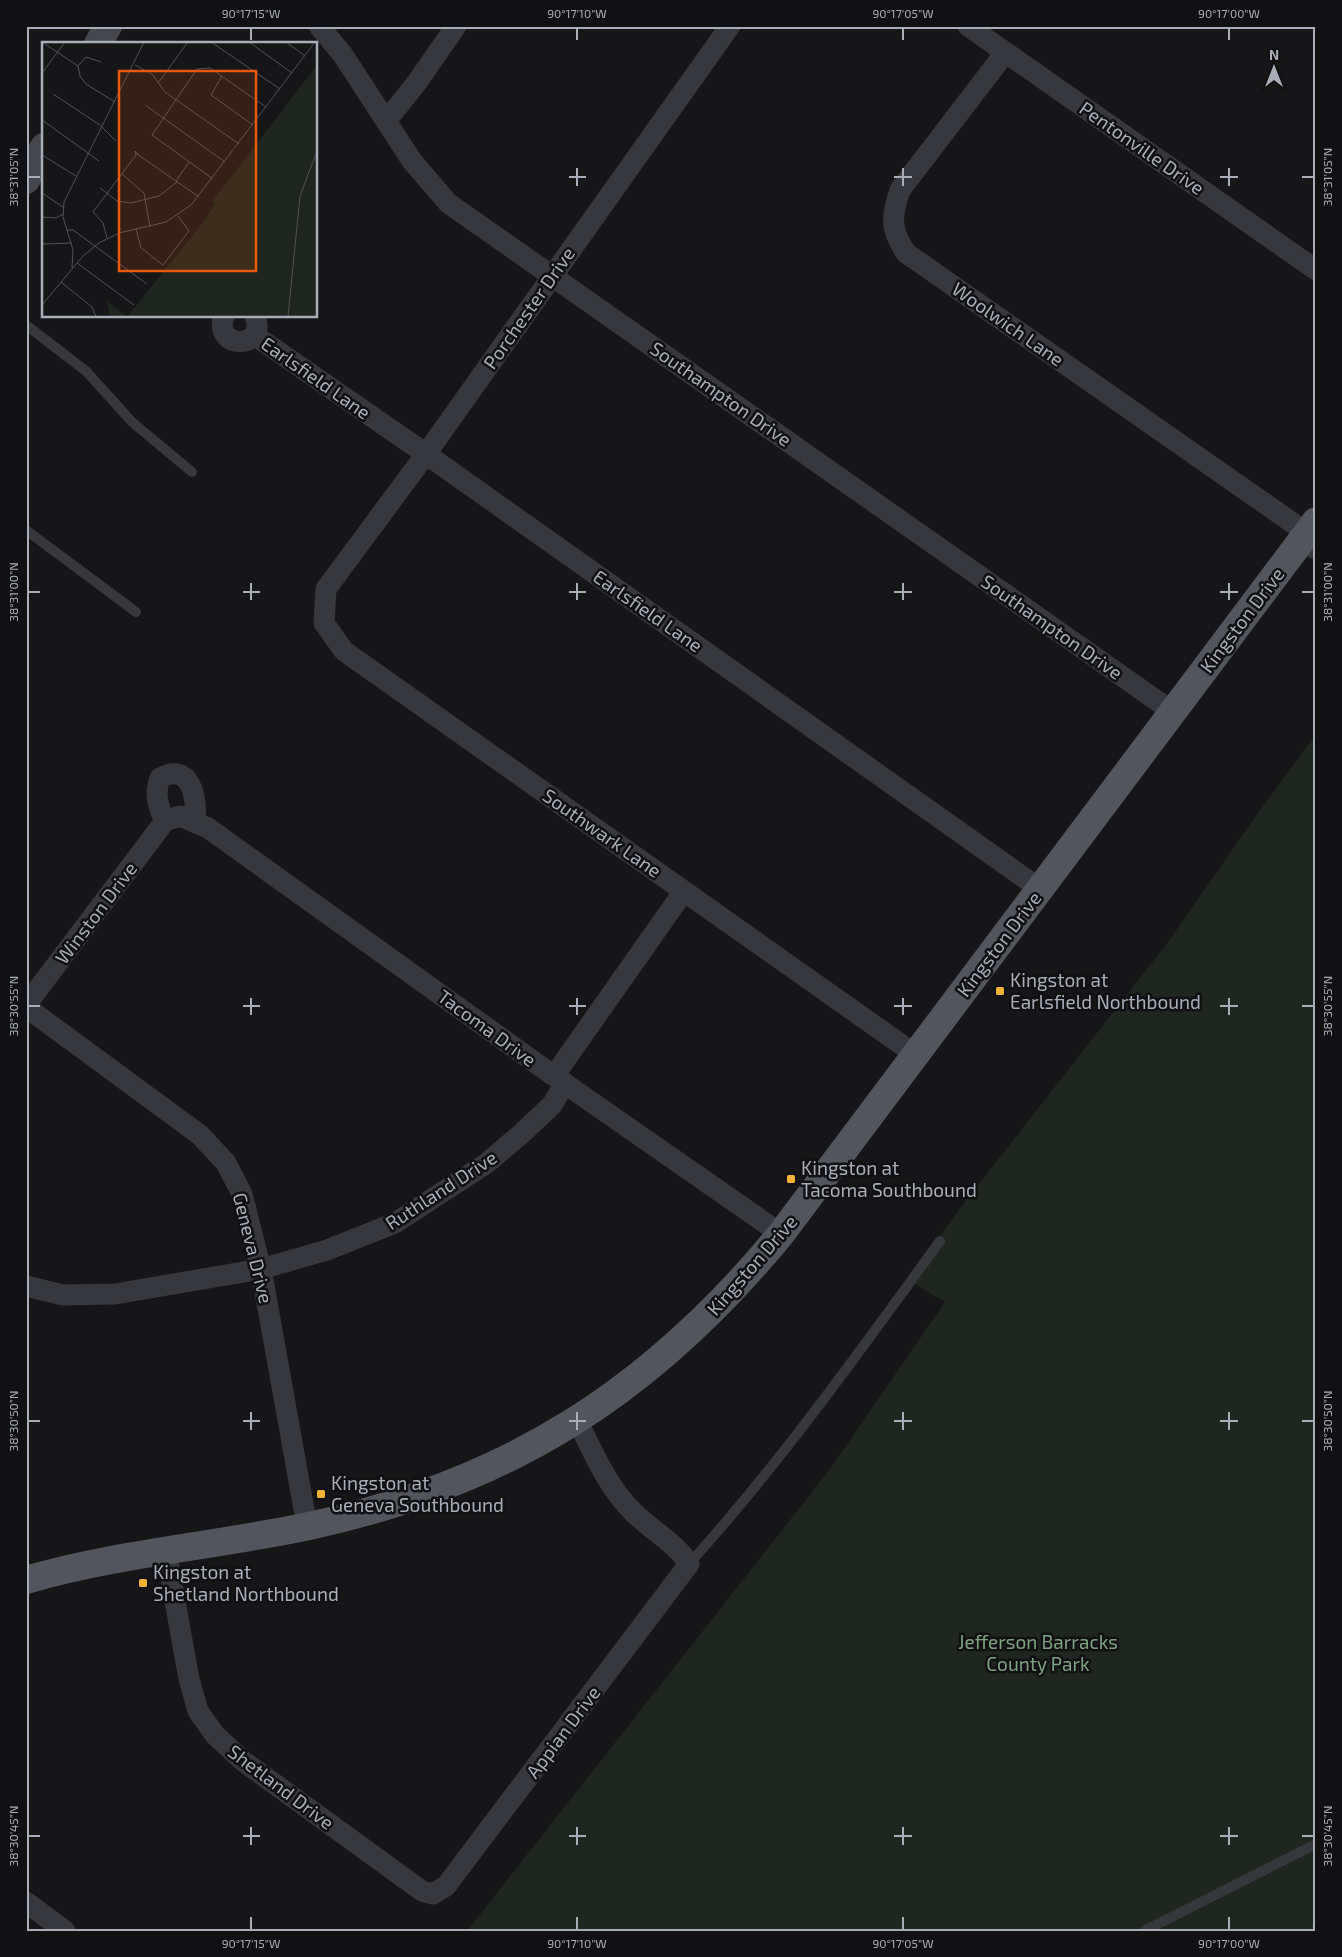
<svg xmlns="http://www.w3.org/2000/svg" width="1342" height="1957" viewBox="0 0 1342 1957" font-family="'Exo 2',sans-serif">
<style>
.green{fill:#1e261f}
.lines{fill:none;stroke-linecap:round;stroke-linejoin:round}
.path{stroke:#3d3f44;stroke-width:3;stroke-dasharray:2.5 4;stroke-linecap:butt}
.lane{stroke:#37383d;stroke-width:10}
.street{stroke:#37383d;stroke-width:21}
.secondary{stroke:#45474d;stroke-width:28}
.primary{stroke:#53555c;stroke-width:28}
.ticks{fill:none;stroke:#a8adb8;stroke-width:2}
.poi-dot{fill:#f2b134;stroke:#111113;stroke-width:2}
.labels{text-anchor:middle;stroke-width:5;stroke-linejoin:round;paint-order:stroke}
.street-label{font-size:19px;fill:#a8adb8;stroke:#111113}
.poi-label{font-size:19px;fill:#a8adb8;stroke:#111113;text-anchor:start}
.park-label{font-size:19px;fill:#7fa381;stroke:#111113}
.inset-road{fill:none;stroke:#505258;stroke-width:1}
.view{fill:#e8590c;fill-opacity:0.15;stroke:#e8590c;stroke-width:2.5}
.inset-edge{fill:none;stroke:#a8adb8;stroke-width:2.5}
.neatline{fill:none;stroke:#a8adb8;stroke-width:2}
.ticks-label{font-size:12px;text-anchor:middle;fill:#a8adb8}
</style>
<rect width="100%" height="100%" fill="#161618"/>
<!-- green -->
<path class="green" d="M1316,734V1931H467L830,1469L945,1302L908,1280L964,1203L1168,942L1253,820Z"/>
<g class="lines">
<!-- path -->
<path class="path" d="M1307,1931L1316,1926"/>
<!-- lane -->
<path class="lane" d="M26,325L86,371L132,422L192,472
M26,530L136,612
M1299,547L1316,555
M689,1564C780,1463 860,1351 940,1241
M1144,1931L1316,1844"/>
<!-- street -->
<path class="street" d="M319,26L343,55L412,161L448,203L1173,712
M730,26L426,454L326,589L324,623L344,651L916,1055
M968,26L1316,270
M1005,53L900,190C891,217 890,229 906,253L1307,533
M387,120L418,81L456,26
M224,316C212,350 268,350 255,316
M254,335L426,454L1040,889
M165,821L180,816L208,828L554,1076L781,1234
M165,821C158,806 154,795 160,778C191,761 197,798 195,821
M26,1005L165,821
M26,1007L200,1135L226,1163L242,1194L261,1269L307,1526
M554,1076L684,891
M26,1286L63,1295L115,1294L261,1269L327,1250L395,1223L487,1163L521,1134L552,1105L565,1083
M166,1551L189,1679L198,1711L215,1735L243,1761L422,1891L433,1894L446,1886L689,1564C676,1543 651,1530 633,1512C607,1486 593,1452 577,1420
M26,1902L65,1931"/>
<!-- secondary -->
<path class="secondary" d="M98,44L108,26
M26,180L44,147"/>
<!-- primary -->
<path class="primary" d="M26,1580C119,1553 215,1546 309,1526C509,1483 652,1391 781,1234L1316,521"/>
</g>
<!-- ticks -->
<path class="ticks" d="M251,28V40M577,28V40M903,28V40M1229,28V40M577,168V186M903,168V186M1229,168V186M28,177H40M569,177H586M894,177H912M1220,177H1238M1302,177H1314M251,583V600M577,583V600M903,583V600M1229,583V600M28,592H40M243,592H260M569,592H586M894,592H912M1220,592H1238M1302,592H1314M251,998V1015M577,998V1015M903,998V1015M1229,998V1015M28,1006H40M243,1006H260M569,1006H586M894,1006H912M1220,1006H1238M1302,1006H1314M251,1412V1430M577,1412V1430M903,1412V1430M1229,1412V1430M28,1421H40M243,1421H260M569,1421H586M894,1421H912M1220,1421H1238M1302,1421H1314M251,1827V1845M577,1827V1845M903,1827V1845M1229,1827V1845M28,1836H40M243,1836H260M569,1836H586M894,1836H912M1220,1836H1238M1302,1836H1314M251,1917V1930M577,1917V1930M903,1917V1930M1229,1917V1930"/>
<!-- markers -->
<g class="poi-dot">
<rect x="995" y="986" width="10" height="10" rx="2.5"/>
<rect x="786" y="1174" width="10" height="10" rx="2.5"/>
<rect x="316" y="1489" width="10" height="10" rx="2.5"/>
<rect x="138" y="1578" width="10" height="10" rx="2.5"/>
</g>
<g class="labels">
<!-- street labels -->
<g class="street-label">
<text transform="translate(1142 148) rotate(35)" y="7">Pentonville Drive</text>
<text transform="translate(529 308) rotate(-55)" y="7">Porchester Drive</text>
<text transform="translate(1008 324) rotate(35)" y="7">Woolwich Lane</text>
<text transform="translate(316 378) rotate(35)" y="7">Earlsfield Lane</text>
<text transform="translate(721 394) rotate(35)" y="7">Southampton Drive</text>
<text transform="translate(648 611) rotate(35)" y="7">Earlsfield Lane</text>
<text transform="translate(1242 620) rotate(-53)" y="7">Kingston Drive</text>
<text transform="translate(1052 627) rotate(35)" y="7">Southampton Drive</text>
<text transform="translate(602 833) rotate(35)" y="7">Southwark Lane</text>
<text transform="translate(96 913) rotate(-53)" y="7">Winston Drive</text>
<text transform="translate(999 944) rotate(-53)" y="7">Kingston Drive</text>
<text transform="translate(487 1028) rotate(36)" y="7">Tacoma Drive</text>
<text transform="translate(441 1190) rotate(-33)" y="7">Ruthland Drive</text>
<text transform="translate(253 1248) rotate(76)" y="7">Geneva Drive</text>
<text transform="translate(752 1265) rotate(-49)" y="7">Kingston Drive</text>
<text transform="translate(563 1732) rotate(-53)" y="7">Appian Drive</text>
<text transform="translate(281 1787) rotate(37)" y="7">Shetland Drive</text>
</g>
<!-- poi labels -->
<g class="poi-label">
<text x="1010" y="987">Kingston at<tspan x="1010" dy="22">Earlsfield Northbound</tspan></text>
<text x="801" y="1175">Kingston at<tspan x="801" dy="22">Tacoma Southbound</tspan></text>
<text x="331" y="1490">Kingston at<tspan x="331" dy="22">Geneva Southbound</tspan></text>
<text x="153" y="1579">Kingston at<tspan x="153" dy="22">Shetland Northbound</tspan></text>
</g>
<!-- park labels -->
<g class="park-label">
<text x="1038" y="1649">Jefferson Barracks<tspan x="1038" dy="22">County Park</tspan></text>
</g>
</g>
<!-- overview -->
<g transform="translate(42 42)">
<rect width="275" height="275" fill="#161618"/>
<path d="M275,23V275H85L162,179L173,162L170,160L176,152ZM65,259L85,275H68Z" fill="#1e261f"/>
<path class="inset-road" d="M0,0L36,24L38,34L44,42L73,60M169,0L238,47M207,0L250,31M244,0L263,14M93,23L110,32L123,50L197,102M36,24L44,15L59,20M0,31L23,0M180,34L169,53L211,83M116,41L146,0M11,52L58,83L74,99M103,63L183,120M0,78L57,119M95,112L157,155M0,113L34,134M80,132L102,151L108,185M171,137L110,93L155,27L168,26L224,65M134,139L147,120M58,146L75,159L89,161L117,154L135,140M0,151L21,165M0,175L14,176L21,172M94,187L99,206L121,223L147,189L136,174M25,188H31L105,242M65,196L61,181L51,170L94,113L93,109L97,113M0,202L30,201M35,221L92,263M30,226L31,208L21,175L22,160L102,0M19,240L50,265L54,275M0,263L41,214L57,201L77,191L124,180L149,163L273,0M246,275L258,154L275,109"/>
<path class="view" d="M77,29H214V229H77Z"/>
<rect width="275" height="275" class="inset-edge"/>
</g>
<!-- border -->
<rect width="1342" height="1957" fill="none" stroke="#111113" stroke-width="55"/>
<!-- north arrow -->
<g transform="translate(1274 68)" stroke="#111113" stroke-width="4" paint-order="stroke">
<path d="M0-4L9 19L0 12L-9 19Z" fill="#a8adb8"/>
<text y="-8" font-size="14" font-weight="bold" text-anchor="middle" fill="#a8adb8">N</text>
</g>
<rect x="28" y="28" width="1286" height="1902" class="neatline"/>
<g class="ticks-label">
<text x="251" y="18">90°17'15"W</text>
<text x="577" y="18">90°17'10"W</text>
<text x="903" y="18">90°17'05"W</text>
<text x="1229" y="18">90°17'00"W</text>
<text transform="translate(14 177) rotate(-90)" y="4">38°31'05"N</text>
<text transform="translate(1328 177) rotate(-90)" y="4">38°31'05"N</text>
<text transform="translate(14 592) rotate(-90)" y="4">38°31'00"N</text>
<text transform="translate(1328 592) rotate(-90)" y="4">38°31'00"N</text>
<text transform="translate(14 1006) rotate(-90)" y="4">38°30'55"N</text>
<text transform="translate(1328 1006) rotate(-90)" y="4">38°30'55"N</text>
<text transform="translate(14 1421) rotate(-90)" y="4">38°30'50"N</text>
<text transform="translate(1328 1421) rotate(-90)" y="4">38°30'50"N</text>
<text transform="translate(14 1836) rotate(-90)" y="4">38°30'45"N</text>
<text transform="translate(1328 1836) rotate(-90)" y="4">38°30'45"N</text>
<text x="251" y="1948">90°17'15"W</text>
<text x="577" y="1948">90°17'10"W</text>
<text x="903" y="1948">90°17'05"W</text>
<text x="1229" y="1948">90°17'00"W</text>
</g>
</svg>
